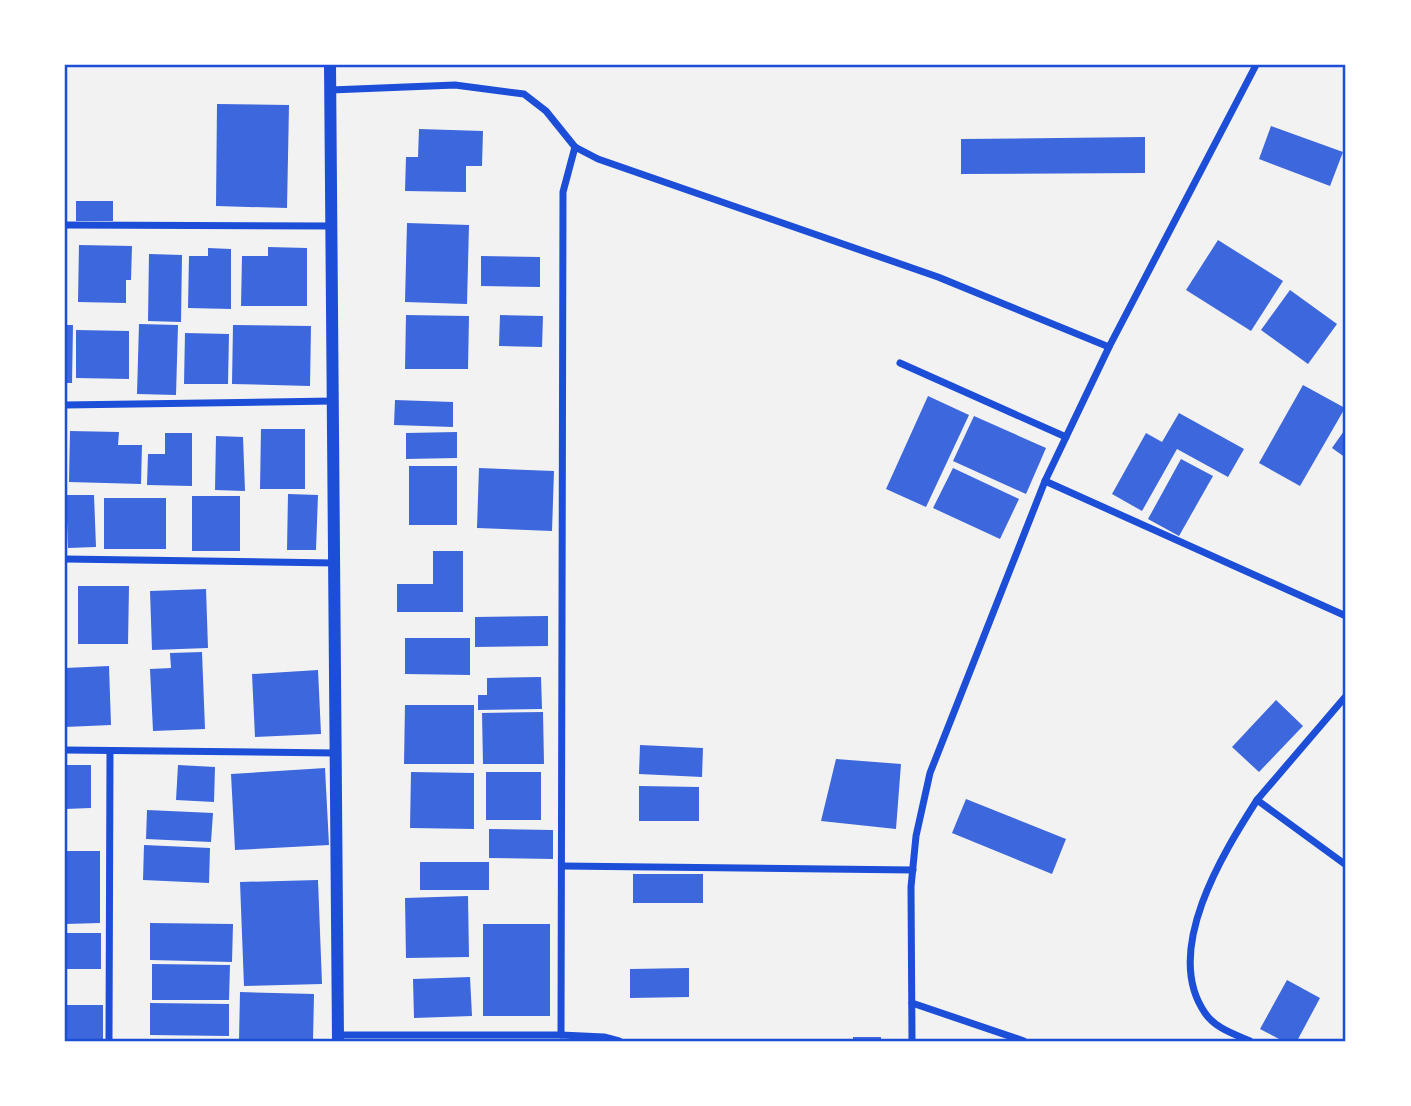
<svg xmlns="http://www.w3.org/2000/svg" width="1411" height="1106" font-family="Overpass,sans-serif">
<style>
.building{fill:#3d67dc}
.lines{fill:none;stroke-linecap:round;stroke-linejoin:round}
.minor{stroke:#1d4ed8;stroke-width:7}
.tertiary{stroke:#1d4ed8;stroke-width:12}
.neatline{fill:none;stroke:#1d4ed8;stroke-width:2.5}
</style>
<rect width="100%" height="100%" fill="#f2f2f2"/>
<g class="building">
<path d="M217 104 289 105 287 208 216 206Z"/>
<path d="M1271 126 1343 152 1330 186 1259 159Z"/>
<path d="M419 129 483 131 482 166H466V192L405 191 406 157H418Z"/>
<path d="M1145 137V173L961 174V139Z"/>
<rect x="76" y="201" width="37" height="20"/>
<path d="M407 223 469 225 467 304 405 302Z"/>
<path d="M1218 240 1283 281 1251 331 1186 290Z"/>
<path d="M79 245 132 246 131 280H126V303L78 302Z"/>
<path d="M268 247 307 248V306H241L242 256H268Z"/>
<path d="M208 248 231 249V309L188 308 189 256H208Z"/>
<path d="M149 254 182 255 181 322 148 321Z"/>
<path d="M481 256 540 257V287L481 286Z"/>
<path d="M1290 290 1337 324 1308 364 1261 330Z"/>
<path d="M406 315 469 316 468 369H405Z"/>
<path d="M500 315 543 316 542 347 499 346Z"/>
<path d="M139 324 178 325 176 395 137 394Z"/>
<path d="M65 325H73L72 383H65Z"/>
<path d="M233 325 311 326 310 386 232 384Z"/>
<path d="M76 330 129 331V379L76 378Z"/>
<path d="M185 333 229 334 228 384H184Z"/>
<path d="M1303 385 1345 408 1300 486 1259 463Z"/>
<path d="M928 396 969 415 926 507 886 489Z"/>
<path d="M395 400 453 402V427L394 425Z"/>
<path d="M1179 413 1244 449 1228 477 1177 449 1142 511 1112 494 1146 433 1162 442Z"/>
<path d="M974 416 1046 448 1026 494 953 461Z"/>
<path d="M1346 428V458L1332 448Z"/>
<path d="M261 429H305V489H260Z"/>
<path d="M70 431 119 432 118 445H142L141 484 69 482Z"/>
<path d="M457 432V458L406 459V433Z"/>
<path d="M165 433H192V486L147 485 148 454H165Z"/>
<path d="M216 436 243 437 245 491 215 490Z"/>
<path d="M1181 459 1213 476 1179 536 1148 519Z"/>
<rect x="409" y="466" width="48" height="59"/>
<path d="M479 468 554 471 552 531 477 528Z"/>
<path d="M953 468 1019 499 1000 539 933 508Z"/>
<path d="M288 494 318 495 316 550H287Z"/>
<path d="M66 495H94L96 547 68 548Z"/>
<rect x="192" y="496" width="48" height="55"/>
<rect x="104" y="498" width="62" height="51"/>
<path d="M433 551H463V612H397V584H433Z"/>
<path d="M78 586H129L128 644H78Z"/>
<path d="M206 589 208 648 152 650 150 591Z"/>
<path d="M548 616V646L475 647V617Z"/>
<path d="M405 638H470V675L405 674Z"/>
<path d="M202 652 205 729 153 731 150 669 171 668 170 653Z"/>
<path d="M109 666 111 725 65 727V668Z"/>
<path d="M318 670 321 734 255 737 252 674Z"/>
<path d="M541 677 542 709 478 710V695H487V678Z"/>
<path d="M1276 700 1303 726 1259 772 1232 747Z"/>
<path d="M405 705H474V764H404Z"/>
<path d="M543 712 544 764H483L482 713Z"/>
<path d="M640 745 703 748 702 777 639 774Z"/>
<path d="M836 759 901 764 896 829 821 821Z"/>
<path d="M65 765H91V808L65 809Z"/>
<path d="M178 765 215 767 214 802 176 800Z"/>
<path d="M325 768 329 845 235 850 231 774Z"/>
<path d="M411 772 474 773V829L410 828Z"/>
<rect x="486" y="772" width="55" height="48"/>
<path d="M639 786 699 787V821H639Z"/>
<path d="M966 799 1066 839 1052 874 952 833Z"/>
<path d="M147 810 213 813 211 842 146 839Z"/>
<path d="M489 829 553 830V859L489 858Z"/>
<path d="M144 845 210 848 209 883 143 880Z"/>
<path d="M65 851H100V923L65 924Z"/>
<rect x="420" y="862" width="69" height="28"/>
<rect x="633" y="874" width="70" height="29"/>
<path d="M318 880 322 984 244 986 240 882Z"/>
<path d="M468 896 469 957 406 958 405 898Z"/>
<path d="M150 923 233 924 232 962 150 960Z"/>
<rect x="483" y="924" width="67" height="92"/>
<rect x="65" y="933" width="36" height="36"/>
<path d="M152 964 230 965 229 1000H152Z"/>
<path d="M689 968V997L630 998V969Z"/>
<path d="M470 977 472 1016 414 1018 413 979Z"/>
<path d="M1287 980 1320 998 1297 1041H1283L1260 1029Z"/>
<path d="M240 992 314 994 313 1041H239Z"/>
<path d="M150 1003 229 1004V1036L150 1035Z"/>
<rect x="65" y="1005" width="38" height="36"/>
<rect x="853" y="1037" width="28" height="4"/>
</g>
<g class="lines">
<g class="minor">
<path d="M331 90 455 85 524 94 546 111 575 147 598 159 938 277 1109 347"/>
<path d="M65 225 332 226"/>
<path d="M900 363 1066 437"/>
<path d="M65 405 333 401"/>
<path d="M1045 481 1346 616"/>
<path d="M65 559 335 563"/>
<path d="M1346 696 1257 800 1346 865"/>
<path d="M65 750 336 753"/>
<path d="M562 866 913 870"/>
<path d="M912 1003 1024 1041"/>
<path d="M338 1035H561L604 1037 619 1041"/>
<path d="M561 1035 563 192 575 147"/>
<path d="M109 1041 110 751"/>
<path d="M912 1041 911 887 916 836 930 773 1045 481 1109 347 1256 65"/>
<path d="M1250 1041C1234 1034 1215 1028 1205 1013 1162 951 1223 853 1257 800"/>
</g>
<path class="tertiary" d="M330 65 338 1041"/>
</g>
<rect width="1411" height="1106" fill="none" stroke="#ffffff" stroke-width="133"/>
<rect x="66" y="66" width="1278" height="974" class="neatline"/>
</svg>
